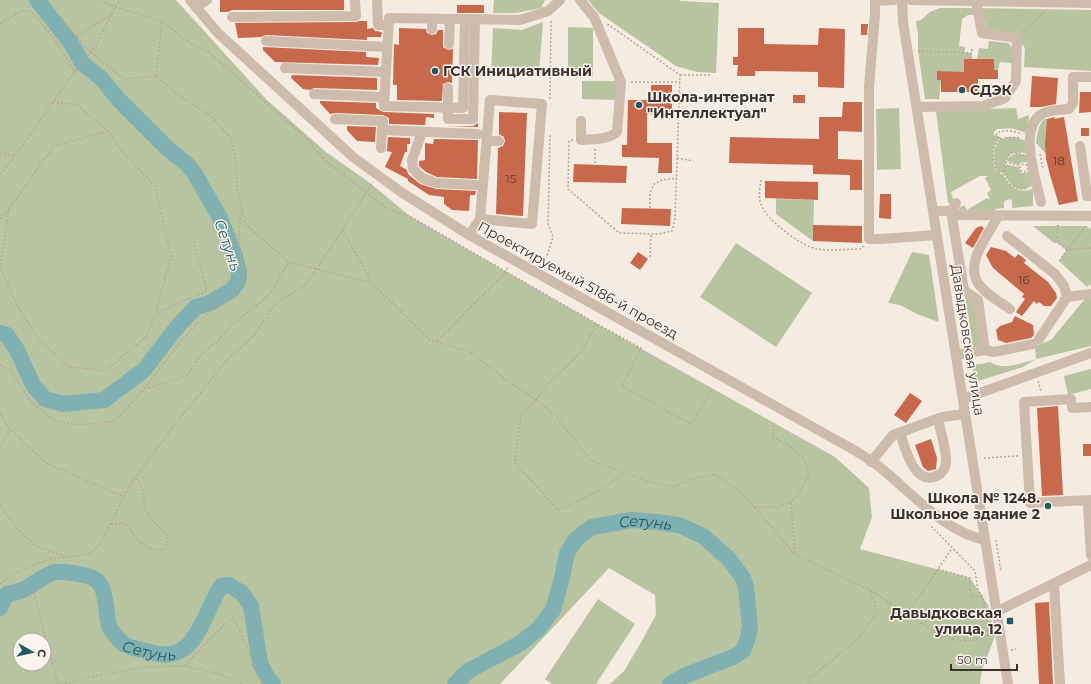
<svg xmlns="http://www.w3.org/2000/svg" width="1091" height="684" font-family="Montserrat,sans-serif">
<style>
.green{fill:#b8c4a0;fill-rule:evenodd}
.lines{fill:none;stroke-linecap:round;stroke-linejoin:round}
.river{stroke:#7fb0b2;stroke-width:16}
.building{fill:#c8694b}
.path{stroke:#b9a596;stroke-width:1.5;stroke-dasharray:2 2;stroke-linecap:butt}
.minor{stroke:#cdbbac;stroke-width:10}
.path-bridge{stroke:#b9a596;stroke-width:1.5;stroke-dasharray:2 2;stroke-linecap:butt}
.poi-dot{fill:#1f5a5e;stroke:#fbf5ee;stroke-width:1.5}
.labels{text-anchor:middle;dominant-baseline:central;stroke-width:3;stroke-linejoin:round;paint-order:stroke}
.number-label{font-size:12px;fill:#5e3e33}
.poi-label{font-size:14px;font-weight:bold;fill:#3b302b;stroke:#fbf5ee;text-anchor:start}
.street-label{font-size:14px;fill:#3b302b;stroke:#fbf5ee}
.water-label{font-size:15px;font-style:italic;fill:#1f5a5e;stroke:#fbf5ee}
</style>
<rect width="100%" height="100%" fill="#f4ebe1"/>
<g class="green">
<path d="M0 0H176L267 100 326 152 370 183 411 217 597 324 835 457 869 488 872 517 860 549 970 578 988 605 995 636 982 670 980 684H610L624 671 639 646 656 615 655 595 609 568 500 684H0ZM20 640H44V664H20Z"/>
<path d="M494 0H545L541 8 516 13H493Z"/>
<path d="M588 0H680V1L719 3 716 73 697 72 676 66 599 13Z"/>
<path d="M940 8H973L975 15H968L962 19 959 46 965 47V53H972V59H964V72H937L941 80 939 99H925L918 51V35L916 21 921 20 930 12Z"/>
<path d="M977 8 1091 10V71L1024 67 1025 48 1017 38 985 33 986 23 980 21Z"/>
<path d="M543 22 539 72 491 77 493 28 522 30Z"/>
<path d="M568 27 593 28V77H568Z"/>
<path d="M989 41 1008 43 1014 50 1013 63 1000 62 998 70H994V59H977L979 48 988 49Z"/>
<path d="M582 81H618L617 100 582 99Z"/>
<path d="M899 108 901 169 877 170 876 109Z"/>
<path d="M1016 108 1018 119 1029 115 1027 134C1017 128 1009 128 997 129L994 132V135L998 137H1000L1001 138C988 147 994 161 996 173L1003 174C1008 187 1019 194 1032 189L1033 191V206L1012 208V201L1010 199 1004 201V208L995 209V211L960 210 959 208 964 205 967 210 987 198 990 200 987 193 991 190 985 178 988 176H980L951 192 954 202 948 203 936 111Z"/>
<path d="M1044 119H1047L1046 154 1036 143C1037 135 1038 126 1044 119Z"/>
<path d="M1007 137H1015L1026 141V153C1014 151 1008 153 1004 164L1019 167 1021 173H1026L1029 171 1033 186C1029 187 1025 190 1022 189 1012 189 1007 180 1004 172L997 173C994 158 989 144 1007 137Z"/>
<path d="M1017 153 1027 155 1028 162H1025L1024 163 1023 162 1020 163V165L1007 161C1009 156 1012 155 1017 153Z"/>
<path d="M776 199 814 200 813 241 776 214Z"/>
<path d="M1033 226H1086L1091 229V284L1087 287 1059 261 1067 250 1058 243H1054Z"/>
<path d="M736 243 812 293 776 347 700 297Z"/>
<path d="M912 252 929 255 939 322 917 314 900 305 888 303Z"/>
<path d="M964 290 978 300 985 350 974 352Z"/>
<path d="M1089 294H1091V346L1036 359 1023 367 975 382 972 364H981L990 362C1004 371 1021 363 1036 359L1035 346 1051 340Z"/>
<path d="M1091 369V389L1068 395 1064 376Z"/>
<path d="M963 509 964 515C958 517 954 517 949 513Z"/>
<path d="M598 599 635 624 596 684H552L545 679Z"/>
</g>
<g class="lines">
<g class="river">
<path d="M0 333 7 335 17 350 33 385 45 399 63 404 104 400 144 370 177 327 196 307 210 303 232 290 238 282 239 272 235 256 220 218 195 174 187 164 167 148 119 100 101 78 82 63 71 43 37 0"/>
<path id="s1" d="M0 608 7 594C13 593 19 592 25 589 32 585 47 574 54 572 62 571 85 574 93 578 109 586 104 613 110 628 112 632 120 641 124 644 129 648 143 650 150 652 196 667 202 615 221 586L229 585 242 593 251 606 260 663 268 678 273 684"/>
<path id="s2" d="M455 684 468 671 521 643 538 629 553 610 562 578 567 553 576 539 592 527 632 520 656 522 679 525 703 536 729 559 743 578 746 587 750 626 748 638 743 651 733 657 684 676 670 684"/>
</g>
</g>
<g class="building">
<path d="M220 0H344V10H232L228 12H220Z"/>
<rect x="457" y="5" width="27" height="8"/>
<path d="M360 21H367V29L373 28 375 31 382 32 381 37H367V40L266 35 261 37 238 38 235 23 356 22Z"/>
<path d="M861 24H868L867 35H861Z"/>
<path d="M399 28 426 29 427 33 432 35 436 34 438 30H443V47L448 50 453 49 452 83 448 82 443 84 442 101 397 100V85H393L394 44 399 45Z"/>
<path d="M738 28H764V44L818 45 819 28 845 29 844 88 818 87V72L755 71V76H737L738 65H733V57H738Z"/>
<path d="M263 47 366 52V57L379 58 378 65 275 62 263 50Z"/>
<path d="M964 59H994V70H998V79H978V92H941V80H937V71L964 72Z"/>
<path d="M292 75 377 78V90L314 88 310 90 303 89 291 78Z"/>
<path d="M1032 76 1058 78 1056 104 1041 107H1030Z"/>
<path d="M651 85H672V115L647 114V143H672V173H658L659 158 622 157V145H627L628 100H651Z"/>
<path d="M1080 92H1091V112L1079 113Z"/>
<rect x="793" y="95" width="12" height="8"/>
<path d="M320 101 376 103V108L383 112 434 114V118L426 117 425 125 389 124V118L383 115 335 113 330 114 320 103Z"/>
<path d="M843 102H862V132L838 131V159L862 160V190H850V175L813 174V165L729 163 730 137 819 139V117H842Z"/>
<path d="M499 112 527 113 523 216 496 214 498 148 503 146 505 141 504 137 499 134Z"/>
<path d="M1055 117 1054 119 1064 117 1078 201 1059 205 1050 175 1046 159 1045 145 1047 119Z"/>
<path d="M478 123V127L447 126H473Z"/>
<path d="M347 126 376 127 375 142 357 141 347 130Z"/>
<rect x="1081" y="128" width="8" height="8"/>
<path d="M388 137 410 138V144H407V152H405L400 166 407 170 408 174 420 184 436 189 476 191 475 195H470L469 211 452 210 444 204V197L429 195 408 181V179L385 167 392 152 387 151Z"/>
<path d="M434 139 478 140 477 179 437 177 426 172 419 166V161L425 160V143L433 144Z"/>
<path d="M574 164 627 166 626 183 573 182Z"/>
<path d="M765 181 818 182V200L765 198Z"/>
<path d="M880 194H891V219L879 218Z"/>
<path d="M622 208 671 209 670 226 621 224Z"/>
<path d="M813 225 862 226V243L813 241Z"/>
<path d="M981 226 984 228 973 248 965 243 976 228Z"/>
<path d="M991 247 1006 251 1015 258 1018 254 1026 260 1024 263 1048 282 1056 293 1057 298 1051 306H1044L1039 302 1037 304 1034 301 1022 316 1016 312 1025 299 1022 297 1024 294 993 268 986 255Z"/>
<path d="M638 252 648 259 640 270 630 263Z"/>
<path d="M1015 316 1033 325 1034 335 1031 338 1006 343 998 340 996 330 1000 326 1012 322Z"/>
<path d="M910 393 922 401 906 423 894 415Z"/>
<path d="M1058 406 1063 495 1042 496 1037 408Z"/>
<path d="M931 439 937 458 936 469 928 471 923 467 915 445Z"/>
<rect x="1083" y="444" width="8" height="12"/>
<path d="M1049 602 1053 684H1039L1035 603Z"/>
</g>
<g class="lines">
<g class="path">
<path d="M101 0 115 7 162 21 191 44 209 52 306 138 323 159 386 208 411 217 597 324 641 348 622 386 691 424 712 388"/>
<path d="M62 19 86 48 124 79 156 76 177 94 210 115 231 138 236 160 237 189 246 225 289 262 372 283"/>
<path d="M0 23 24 10 33 13 55 40 75 72"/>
<path d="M1023 32 1045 11"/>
<path d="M77 37 112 13"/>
<path d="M96 46 115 7 121 0"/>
<path d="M918 51 972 53V47"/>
<path d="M680 75H712"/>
<path d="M156 76 162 22"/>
<path d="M631 82H680"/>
<path d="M550 99 551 21"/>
<path d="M53 102 77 105 108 131 122 151 155 186 171 256 156 313"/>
<path d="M573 140 569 141 568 189 619 233 659 234 672 231 675 219 680 75 606 23"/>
<path d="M1001 140 1000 137H998L996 136 997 133C1005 129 1014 131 1022 134"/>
<path d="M595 149V165"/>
<path d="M1021 152 1011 153C997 169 1006 193 1027 188"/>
<path d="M0 153 15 156"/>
<path d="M1040 154 1043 168"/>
<path d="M677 158 693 161"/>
<path d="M1005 162 1021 166"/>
<circle cx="1024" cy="168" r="4"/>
<path d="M1004 172 997 173C996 167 993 159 993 153 994 138 1009 136 1021 138"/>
<path d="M0 174 15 156 75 71"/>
<path d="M761 180C760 187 758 198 761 204 766 220 801 246 817 249 831 251 846 249 860 249L864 246"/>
<path d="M650 208V193L654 184 662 180 677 178"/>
<path d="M9 209 54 146 108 131"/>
<path d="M0 219 9 209 0 268 19 309 40 341 68 366 105 371 146 337 156 313 207 291 193 240"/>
<path d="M1059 226H1057L1058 243 1067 250 1086 226"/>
<path d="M343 230 372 283 430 340 470 352 505 379 536 400 556 416 590 460 626 473"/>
<path d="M650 257 651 233"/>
<path d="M1059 261 1067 250 1091 248"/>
<path d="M540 265 547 256 553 237 548 224 550 135"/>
<path d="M597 324 583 350 549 383 536 400 521 414 515 463 558 510 594 493 626 473 649 482 674 487 695 478 715 474 743 494 795 555 870 590 877 612 857 640 810 678 807 684"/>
<path d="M437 341 506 272 508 267"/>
<path d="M0 365 12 372 29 399 53 420 77 425 115 421 144 389 187 376 203 352 216 343 233 324 269 295 289 262"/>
<path d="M1038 381 1041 391"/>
<path d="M144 389 182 340 207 313 235 292 241 281 244 271 239 246V228L242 210"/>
<path d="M0 414 10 429 46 463 124 497"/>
<path d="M0 447 10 429"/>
<path d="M984 458 1018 456"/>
<path d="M791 503 795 555"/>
<path d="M0 505 17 529 38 547 68 557"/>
<path d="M754 507C788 508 795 505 809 473L803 457 787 444 772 437 775 423"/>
<path d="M111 524 126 523C136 539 142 550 163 550L168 541 165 533 153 521 146 510 142 489 136 477"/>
<path d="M996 540 1001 572"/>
<path d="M938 569 970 578 971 596 982 597"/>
<path d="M0 584 13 574 52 558 79 556 92 552 102 541 129 486 173 427 228 359 254 336 275 304 304 286 317 269 373 182"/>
<path d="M33 589 58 684"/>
<path d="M870 590 936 633 958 641 976 640 988 635 983 597 978 590 975 571 931 526"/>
<path d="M907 614 938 569 952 548"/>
<path d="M1011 650 1016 649"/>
<path d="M184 666 228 621 234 618 263 684"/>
<path d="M61 684 94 676 144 667 184 666 217 673 243 684"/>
</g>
<g class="minor">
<path d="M190 0 218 33 353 157 401 192 469 235 854 450C864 456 874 462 882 469 913 494 945 532 985 540"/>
<path d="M377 0 378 25H388"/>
<path d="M580 0 594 17 621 82 617 132C608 140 592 139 581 140V121"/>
<path d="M894 0 875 1V14L869 87V239H881L937 235"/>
<path d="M902 0 903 22 1008 684"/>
<path d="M911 0 1091 3"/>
<path d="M196 7 207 0"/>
<path d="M232 17 356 16 355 0"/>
<path d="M465 19 463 108 384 106 389 18 520 20 548 11 560 0"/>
<path d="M432 29V19"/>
<path d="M266 41 387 47"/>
<path d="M449 44 450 19"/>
<path d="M285 68 386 72"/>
<path d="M448 88V119H473L475 19"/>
<path d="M314 94 384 97"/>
<path d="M917 107 983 106 1005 98 1016 81 1017 38 982 33 976 1"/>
<path d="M335 119 383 121 382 130 478 134"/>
<path d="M422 132 412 160 413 169 422 178 436 183 476 185"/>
<path d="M487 141H499"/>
<path d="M1080 146 1087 196H1091"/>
<path d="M381 148 382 130"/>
<path d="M1041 202C1036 181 1018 127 1042 114 1049 110 1061 110 1069 109L1073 103V77H1091"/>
<path d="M934 211H951L959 215 1091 216"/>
<path d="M995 216 996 220C987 237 965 263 978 283 985 294 1000 302 1010 309"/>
<path d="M469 235 480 219 532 224 542 104 490 100 480 219"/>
<path d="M1007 236 1055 274 1064 286 1067 297"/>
<path d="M1039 339 1067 297 1091 294"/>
<path d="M985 350 994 352 1033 344"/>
<path d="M956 355 985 350 978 300 964 290 951 211 956 203"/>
<path d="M963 399 1091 353"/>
<path d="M1091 407 1072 408 1071 399 1024 402 1030 503 1091 500"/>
<path d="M900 433C905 447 913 483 934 477 939 475 943 473 945 467 949 456 940 431 938 419"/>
<path d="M871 462 893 435 942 417 965 414"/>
<path d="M1091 506H1088L1091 555"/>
<path d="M1054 584 1060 684"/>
<path d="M996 612 1091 565"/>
</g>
<path class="path-bridge" d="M75 71 96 46"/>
</g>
<g class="poi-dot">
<circle cx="435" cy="71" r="4"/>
<circle cx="962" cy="90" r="4"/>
<circle cx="639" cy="105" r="4"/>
<circle cx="1048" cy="506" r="4"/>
<rect x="1006" y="617" width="8" height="8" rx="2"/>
</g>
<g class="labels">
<g class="number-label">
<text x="1059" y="160">18</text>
<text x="511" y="178">15</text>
<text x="1024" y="279">16</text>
</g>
<g class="poi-label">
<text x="443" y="71">ГСК Инициативный</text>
<text x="970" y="90">СДЭК</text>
<text x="647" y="97">Школа-интернат<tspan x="647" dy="16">"Интеллектуал"</tspan></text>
<text x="1040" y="498" text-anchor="end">Школа № 1248.<tspan x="1040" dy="16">Школьное здание 2</tspan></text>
<text x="1002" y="613" text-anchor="end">Давыдковская<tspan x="1002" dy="16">улица, 12</tspan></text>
</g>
<g class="street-label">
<text transform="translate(578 280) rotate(29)">Проектируемый 5186-й проезд</text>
<text transform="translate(968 340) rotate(81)">Давыдковская улица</text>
</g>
<g class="water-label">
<text transform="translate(228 245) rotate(71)">Сетунь</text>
<text stroke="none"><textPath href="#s2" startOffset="274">Сетунь</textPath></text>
<text stroke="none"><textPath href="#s1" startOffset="210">Сетунь</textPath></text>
</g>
</g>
<g transform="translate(32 652) rotate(98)"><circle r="19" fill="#fbf5ee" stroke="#aea6a0"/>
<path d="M0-3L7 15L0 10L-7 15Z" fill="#1f5a5e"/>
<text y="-6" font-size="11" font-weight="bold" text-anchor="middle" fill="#3b302b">С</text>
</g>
<path d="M951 664v6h66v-6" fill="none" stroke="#3b302b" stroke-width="2"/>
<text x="957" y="664" font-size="12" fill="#3b302b" stroke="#fbf5ee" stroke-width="3" paint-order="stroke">50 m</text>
</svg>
